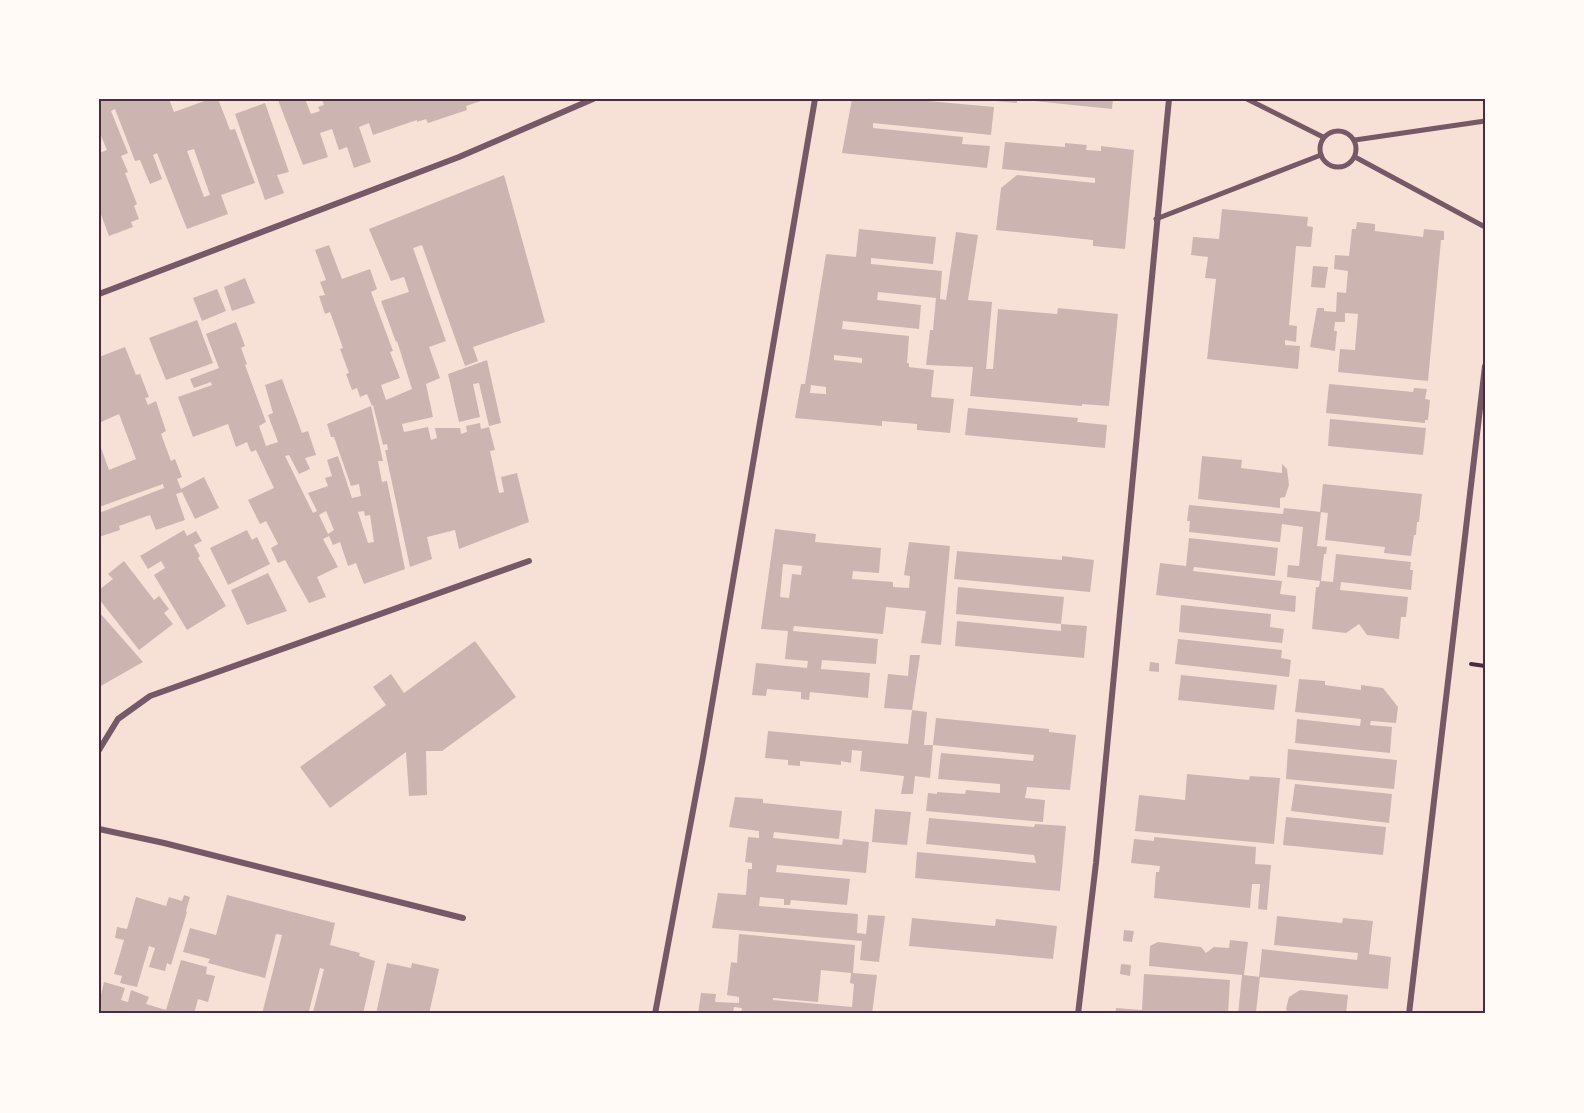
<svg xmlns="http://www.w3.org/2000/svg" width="1584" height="1113" font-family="Ubuntu,sans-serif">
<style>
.building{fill:#ccb4b1;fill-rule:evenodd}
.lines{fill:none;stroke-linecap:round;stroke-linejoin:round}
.path{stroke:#4a2c40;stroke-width:4}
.pedestrian{stroke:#755966;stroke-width:5}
.minor{stroke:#755966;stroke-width:6}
.neatline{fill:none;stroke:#4a2c40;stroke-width:2}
</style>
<rect width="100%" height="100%" fill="#f7e1d7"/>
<g class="building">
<path d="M99 99H169L174 112 210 99H218L230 130 235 129 255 183 221 195 228 214 187 229 157 153 153 155 162 179 150 184 140 160 135 161 115 109 111 111 128 153 121 156 128 172 125 173 137 204 134 206 139 219 131 222 133 227 109 236 99 209V153L107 150 99 131ZM194 149 210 195 204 197 187 151Z"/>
<path d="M305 99 311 114 320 111 318 107 324 105 322 99H480L481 101 466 106 467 110 428 123 426 119 417 122V120L373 135 369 123 359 127 371 162 354 168 347 147 339 150 332 129 320 133 328 157 303 165 278 100Z"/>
<path d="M852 99H906L994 107 991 135 873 123V128L963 137 962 144 990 146 987 168 842 153Z"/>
<path d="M997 99H1017V103L995 101Z"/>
<path d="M1034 99H1113L1112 109 1034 101Z"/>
<path d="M265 103 289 172 277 175 284 193 265 200 235 114Z"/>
<path d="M1005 142 1065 147V143L1087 145 1086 150 1101 151V146L1134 150 1125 249 1093 246V240L996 230 1001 188 1017 175 1095 183V178L1002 169Z"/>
<path d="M504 175 545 322 473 347 478 361 465 366 422 245 413 248 446 341 429 347 440 378 426 384 433 417 402 424 404 432 428 427 431 440 437 438 435 428H460L461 434 467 432 466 426 480 423 481 429 489 427 495 450 490 451 499 493 504 492 501 477 517 473 529 522 459 549 455 530 427 537 432 559 410 567 385 450H388L387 444 383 445 373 405 372 406 367 394 360 397 357 388 352 390 346 374 349 373 340 349 343 348 330 312 325 314 319 296 325 295 320 282 326 280 315 250 329 245 342 279 370 269 377 289 371 292 393 351 390 352 400 378 381 385 386 400 412 389 397 341 396 342 381 301 409 292 404 277 391 281 369 229Z"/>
<path d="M1222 209 1308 217 1307 226 1313 227 1311 247 1296 246 1289 325 1297 326 1296 342 1285 340V345L1300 346 1298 369 1207 359 1216 279 1205 278 1208 257 1191 255 1193 237 1219 239Z"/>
<path d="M1357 222 1375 224V231L1423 237 1424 229 1444 231V240H1441L1428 381 1338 372 1340 349 1355 350 1358 314 1345 313V322H1335L1334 331H1337L1335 351 1310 347 1317 308H1324V311L1336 312 1337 292 1346 293 1348 271 1334 269 1335 255 1349 256 1352 229H1356Z"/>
<path d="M859 229 936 237 933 264 871 258V264L942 271 940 299 946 300 956 232 978 235 968 300 992 302 986 369H993L998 309 1057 314 1058 308 1118 314 1109 406 1082 404V406L970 396 973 367 926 365 930 330H933L936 298 878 292 877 300 921 305 919 329 843 321 842 329 909 336 907 363H909V367L934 370 931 397 954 399 950 433 917 430V424L882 421V426L795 418 801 384H805L826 254 856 257ZM834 355 862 358V363L834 360ZM811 385 826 387V394L810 393Z"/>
<path d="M1313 266 1328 267 1325 288 1311 287Z"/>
<path d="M245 278 255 303 232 311 224 287Z"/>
<path d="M217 289 226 311 202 321 193 298Z"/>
<path d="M197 320 213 363 166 380 149 338Z"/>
<path d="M236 322 245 346 241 348 247 364 245 365 266 422 259 426 266 446 278 442 268 415 273 413 265 385 282 379 302 433 308 431 316 455 305 458 310 469 299 474 289 455 285 456 313 513 317 511 308 493 328 486 325 478 332 476 327 460 338 456 352 498 361 496 359 484 351 486 334 437H331L327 424 371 406 383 461H378L382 482 387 481 405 569 364 584 356 563 348 566 340 542 333 545 329 536 323 539 338 567 317 577 326 597 309 603 285 560 278 563 271 548 278 544 266 521 260 524 248 500 274 488 256 450 251 452 247 442 236 447 228 424 193 437 178 397 212 385 211 382 194 388 190 379 219 368 206 334ZM326 511 334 530 328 534 319 515ZM364 511 365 516 370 515 374 542 368 543 358 512Z"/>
<path d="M125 347 136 375 140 374 149 397 145 398 148 405 156 401 166 431 161 434 171 461 175 459 182 477 177 479 181 489 204 477 219 508 195 519 182 492 176 494 185 520 156 530 150 515 119 526 120 530 99 537V513L164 488 163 484 99 507V449L101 448 109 470 136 459 119 414 99 423V357Z"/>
<path d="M487 360 501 423 489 426 479 383 473 384 480 417 459 422 448 374Z"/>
<path d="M1329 384 1413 392 1414 388 1427 389 1425 399 1430 400 1428 420H1425V423L1326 413Z"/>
<path d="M968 408 1078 418 1077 422 1107 425 1105 448 965 435Z"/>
<path d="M1330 419 1426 428 1423 455 1328 446Z"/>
<path d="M1202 456 1242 460 1241 468 1282 473V464L1287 469 1289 485 1285 497 1280 498V508L1198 499Z"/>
<path d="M1323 484 1422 494 1419 522H1417L1416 535H1414L1411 556 1384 553 1385 547 1325 540 1328 513 1320 512Z"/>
<path d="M1189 505 1283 514 1284 508 1321 512 1317 546 1327 547 1326 554H1324L1321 581 1333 582 1336 554 1411 562 1410 570H1413L1411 590 1341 582 1340 590 1408 597 1406 617H1401L1399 639 1367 635 1359 624 1346 633 1312 629 1316 587H1319L1320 581 1287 577 1288 565 1299 566 1303 527 1282 524 1280 542 1189 532 1190 521H1187Z"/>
<path d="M775 529 816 534 815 542 881 548 879 573 853 571 852 579 893 582V587L909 588 910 576 904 575 909 542 950 546 941 645 921 643 926 611 886 607 883 634 794 626 793 631 878 639 876 664 822 660 821 669 870 673 868 698 810 692 809 700 801 699V692L767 689 766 696 752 695 756 663 807 668 808 661 785 659 788 631 761 629ZM783 564 802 566 801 575 792 574 789 598 780 597Z"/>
<path d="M184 530 187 536 196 531 202 541 194 545 200 556 198 558 226 606 187 630 154 575 165 568 161 561 148 569 140 556Z"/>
<path d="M247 530 252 540 257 537 270 564 228 585 210 548Z"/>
<path d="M1189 538 1278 548 1275 576 1194 567 1193 571 1282 581 1280 594 1296 596 1295 612 1156 595 1160 563 1186 566Z"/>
<path d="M957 551 1062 560V556L1094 560 1090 592 954 579Z"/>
<path d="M124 561 154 600 159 596 169 609 164 613 173 624 139 650 99 599V590L113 579 108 574Z"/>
<path d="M268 573 287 611 247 625 231 590Z"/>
<path d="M958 587 1064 597 1061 624 956 614Z"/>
<path d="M1181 605 1271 614 1270 627 1284 629 1282 643 1179 632Z"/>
<path d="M99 612 143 662 99 687Z"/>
<path d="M957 621 1061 631V624L1087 626 1084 658 955 646Z"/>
<path d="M1178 639 1282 650 1281 658 1291 660 1289 677 1175 664Z"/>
<path d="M475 641 516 697 442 751H426L427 795 409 796 406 752 330 808 300 767 386 705 373 687 391 674 404 693Z"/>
<path d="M910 655H920L912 710 884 708 888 674 908 676Z"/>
<path d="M1150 662 1159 663V672L1149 671Z"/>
<path d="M1181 675 1277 685 1274 710 1178 700Z"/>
<path d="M1299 679 1325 681V685L1361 690V685L1383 688 1398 707 1396 723 1371 721 1370 725 1392 727 1390 753 1295 743 1297 719 1360 726 1361 719 1295 712Z"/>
<path d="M912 710 927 712 924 745H933L936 718 1049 729V732L1076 735 1070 790 1027 787 1025 798 1045 800 1043 822 926 811 928 793 937 794V792L965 794 966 790 1000 793V784L938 779 941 753 1033 761 1034 755 933 745 930 778 915 776 913 794H901L904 776 860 771 862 751 852 750 851 763 841 761V765L800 761V766L788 765V760L765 758 768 731 908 744Z"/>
<path d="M1288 749 1397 760 1394 789 1286 779Z"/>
<path d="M1187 774 1249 780 1250 776 1280 778 1274 844 1135 831 1139 795 1185 800Z"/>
<path d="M1295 784 1392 794 1389 823 1291 811Z"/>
<path d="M735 797 763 799V803L842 811 839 839 774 832 773 838 842 845 843 839 869 842 866 873 777 865 776 872 850 879 847 905 791 900 790 905H784V899L760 897 759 906 858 914 857 933 866 934 868 915 885 916 879 962 860 960 862 941 712 928 718 893 746 895 748 869H752V863L745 862 748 837 759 838V831L729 827Z"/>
<path d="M875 809 911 812 907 845 872 842Z"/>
<path d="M1286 817 1386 827 1383 855 1283 845Z"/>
<path d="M929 818 1034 827 1035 824 1066 826 1060 891 915 878 917 852 1036 863 1034 855 926 844Z"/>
<path d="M1154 837 1256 847 1255 864 1271 865 1267 910 1258 909 1260 884H1252L1250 908 1154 898 1156 872H1159L1160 866 1131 863 1134 839 1154 841Z"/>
<path d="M184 895 190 897 186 911 187 912 171 965 167 963 165 971 149 967 155 948 149 946 137 987 120 983 122 976 114 974 124 940 115 938 117 927 127 929 136 897 166 906 169 897 182 901Z"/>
<path d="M227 895 335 923 330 945 360 953 359 956 375 961 363 1014H262L282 935 276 934 265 978 208 963 210 959 183 952 190 928 216 935ZM320 968 324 969 313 1012 309 1011Z"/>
<path d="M1277 916 1342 923 1343 918 1373 921 1369 954 1391 957 1388 989 1259 977 1262 949 1357 960 1358 953 1274 945Z"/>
<path d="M912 918 995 926 996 919 1057 926 1053 959 909 946Z"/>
<path d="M1124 930 1134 931 1132 942 1123 941Z"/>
<path d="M739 934 855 945 853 973 877 975 872 1014H741L742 1008 734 1007 733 1014H698L701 993 716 994 715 1002 739 1003V997L727 995 731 962 737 963ZM821 970 851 973 850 983 854 984 852 1007 773 1000V998L818 1002Z"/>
<path d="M1230 940 1248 942 1244 975 1260 977 1256 1012 1251 1014H1238L1242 975 1149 966 1150 946 1158 942 1201 947 1206 953 1214 947 1229 948Z"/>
<path d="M181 960 207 967 206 974 215 976 208 1002 198 999 194 1014H99V995H101L104 982 125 988 121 1000 128 1002 131 990 149 997 146 1004 166 1010Z"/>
<path d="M387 963 411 968 412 963 439 969 429 1014H376Z"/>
<path d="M1121 964 1131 965 1130 976 1120 974Z"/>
<path d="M1144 974 1230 980 1228 1014H1115L1116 1008 1142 1010Z"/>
<path d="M1300 990 1348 995 1346 1014H1288L1286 1009 1289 997Z"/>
</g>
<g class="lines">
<path class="path" d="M1471 664 1485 666"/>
<g class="pedestrian">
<path d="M1247 99 1323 137"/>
<circle cx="1338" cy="149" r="18"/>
<path d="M1355 140 1485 121"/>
<path d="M1355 157 1485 227"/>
<path d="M1156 219 1321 155"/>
</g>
<g class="minor">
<path d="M99 294 459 157 593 99"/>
<path d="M99 750 118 719 150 696 529 561"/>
<path d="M99 829 164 843 463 918"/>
<path d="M655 1014 703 757 815 99"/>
<path d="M1078 1014 1096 863 1169 99"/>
<path d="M1409 1014 1485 366"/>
</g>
</g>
<rect width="1584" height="1113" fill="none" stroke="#fffaf5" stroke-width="201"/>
<rect x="100" y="100" width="1384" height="912" class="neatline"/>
</svg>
